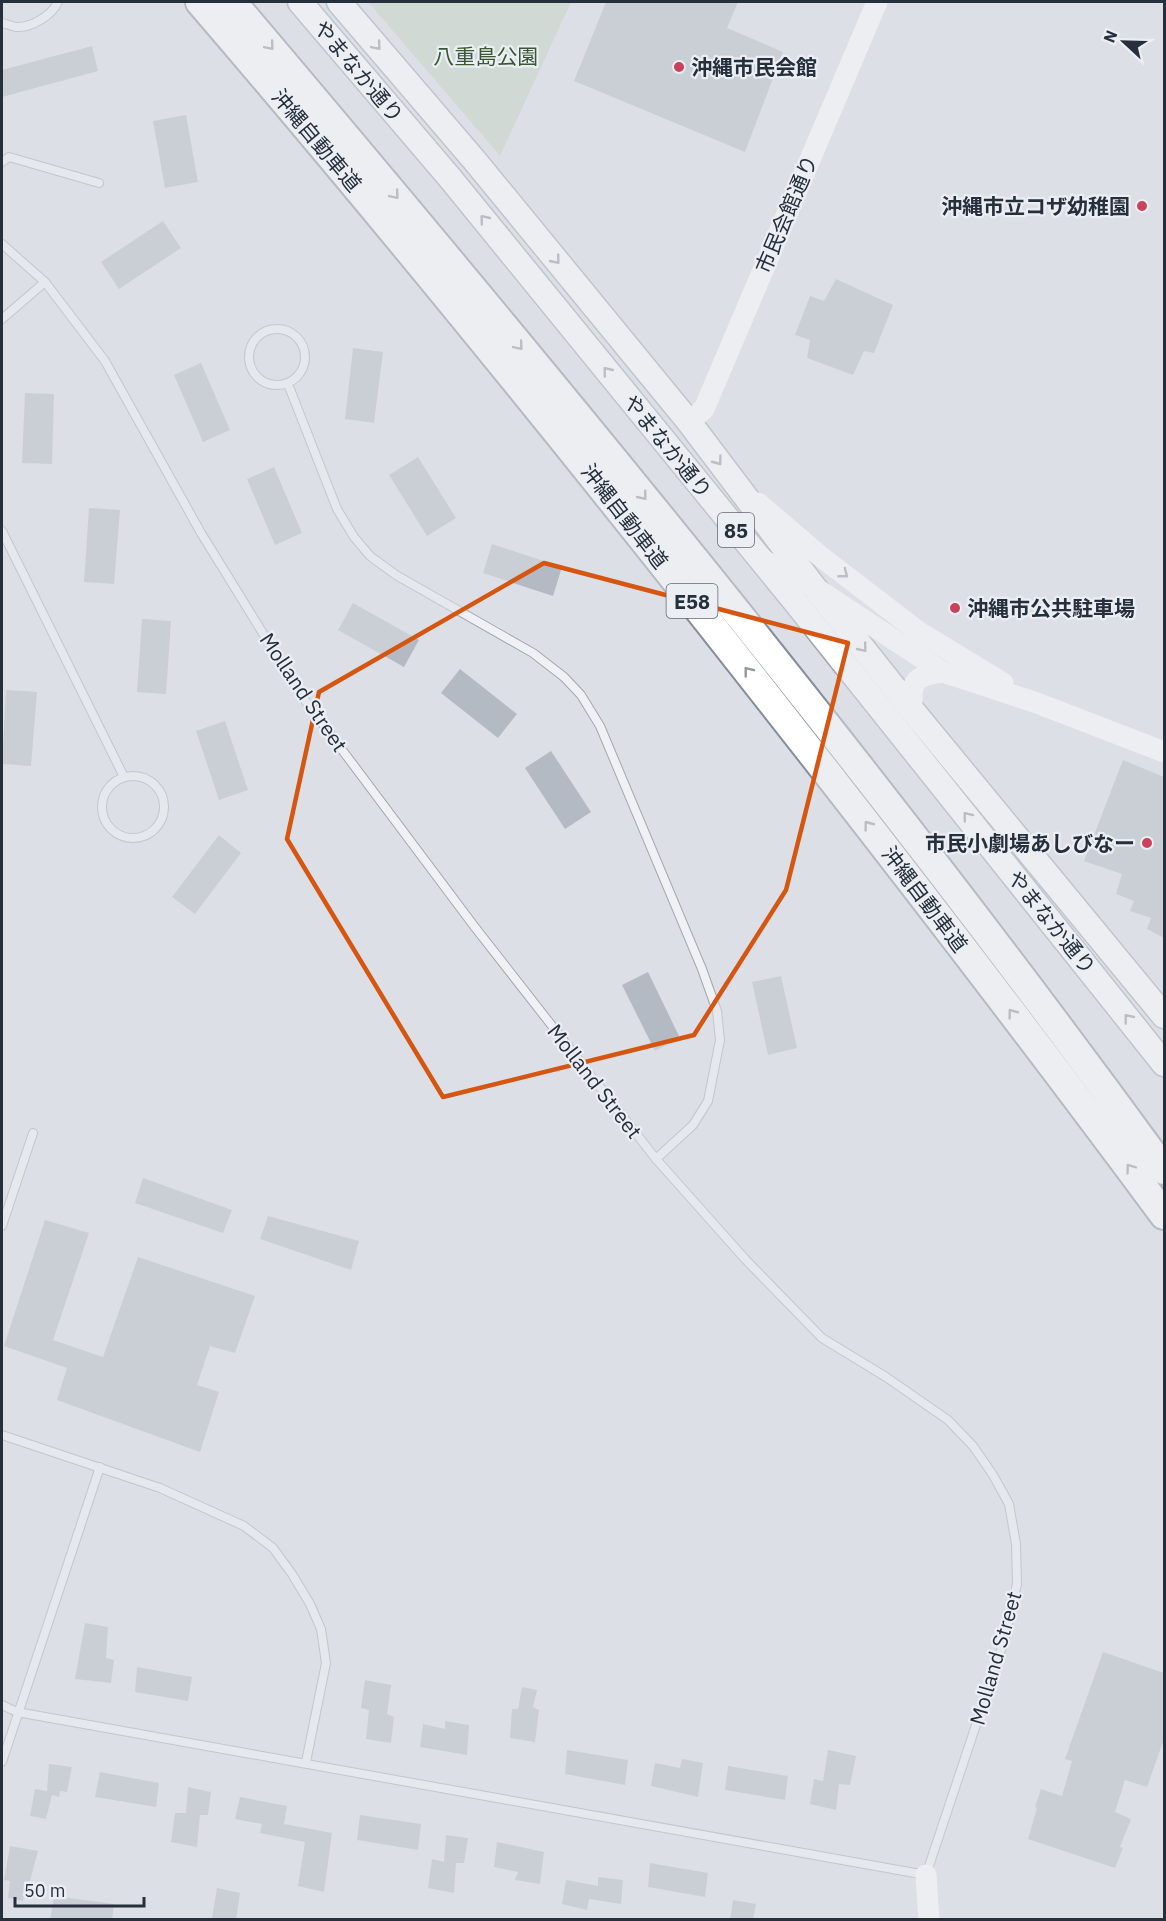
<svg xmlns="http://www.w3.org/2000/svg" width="1166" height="1921" font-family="'IBM Plex Sans','Noto Sans JP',sans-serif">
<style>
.green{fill:#c2d0bd}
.building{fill:#b4bac3}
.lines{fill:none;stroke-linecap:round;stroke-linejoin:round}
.lane-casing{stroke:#a2a7b0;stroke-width:10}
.primary-casing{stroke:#9ca5b2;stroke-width:27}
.highway-casing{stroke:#848e9c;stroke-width:32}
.lane{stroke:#eff1f5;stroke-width:8}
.secondary{stroke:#fff;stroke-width:21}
.primary{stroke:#fff;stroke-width:24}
.highway{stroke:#fff;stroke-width:28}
.oneway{stroke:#92979e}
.marked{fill:none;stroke:#d55511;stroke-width:4.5;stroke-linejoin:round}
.poi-dot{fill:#cb4159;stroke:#ebeff4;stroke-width:2}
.labels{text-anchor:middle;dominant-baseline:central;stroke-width:4.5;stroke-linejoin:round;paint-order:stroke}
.shield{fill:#ebeff4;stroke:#616973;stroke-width:1.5}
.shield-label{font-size:20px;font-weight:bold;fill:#262f3c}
.park-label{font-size:21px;fill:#3b5734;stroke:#ebeff4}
.poi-label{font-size:21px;font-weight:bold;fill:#262f3c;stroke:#ebeff4;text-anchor:start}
.street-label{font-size:21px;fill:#262f3c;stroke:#ebeff4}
</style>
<rect width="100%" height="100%" fill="#dce0e6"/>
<path class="green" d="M368 2H571L500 156Z"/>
<g class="building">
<path d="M606 2H738L727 28 783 52 745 152 574 81Z"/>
<path d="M92 46 98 71 2 97V70Z"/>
<path d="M186 115 198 182 165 188 153 121Z"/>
<path d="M163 221 181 248 119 289 101 262Z"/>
<path d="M836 279 893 305 874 353 864 351 853 375 807 358 810 340 795 335 810 296 824 301Z"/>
<path d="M353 348 383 352 374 423 345 419Z"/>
<path d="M201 363 230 430 203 442 174 375Z"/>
<path d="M25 393 54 394 52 464 22 463Z"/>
<path d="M418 457 456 518 427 536 389 475Z"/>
<path d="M274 467 302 533 275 545 247 479Z"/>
<path d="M89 508 120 510 114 584 84 582Z"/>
<path d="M492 544 562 567 553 596 483 573Z"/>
<path d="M353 603 419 640 404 667 338 630Z"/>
<path d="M142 619 171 621 166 694 137 692Z"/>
<path d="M460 669 517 714 498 738 441 693Z"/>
<path d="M6 690 37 692 31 766 2 764Z"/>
<path d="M225 721 248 790 219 800 196 731Z"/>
<path d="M551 751 591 812 565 829 525 768Z"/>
<path d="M1123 760 1164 777V938L1147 929 1151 918 1130 911 1134 901 1116 894 1122 874 1084 861Z"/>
<path d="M219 835 241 853 195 914 172 897Z"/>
<path d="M648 972 680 1038 655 1051 622 985Z"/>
<path d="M781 976 797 1048 768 1055 752 982Z"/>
<path d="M143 1178 232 1210 223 1233 135 1203Z"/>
<path d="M268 1216 359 1241 351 1270 260 1239Z"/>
<path d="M45 1220 89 1233 53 1340 103 1357 138 1257 255 1296 235 1353 210 1346 197 1385 219 1392 200 1452 57 1400 67 1368 4 1346Z"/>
<path d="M85 1623 108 1627 106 1658 114 1660 111 1683 75 1679Z"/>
<path d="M1103 1652 1164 1673V1739L1147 1787 1125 1780 1115 1812 1131 1819 1120 1847 1123 1848 1115 1868 1028 1839 1037 1808 1035 1807 1041 1789 1062 1796 1072 1761 1065 1759Z"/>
<path d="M137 1667 192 1677 188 1701 135 1692Z"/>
<path d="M365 1680 391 1685 387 1714 394 1717 391 1743 366 1739 369 1710 361 1708Z"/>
<path d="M522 1687 537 1690 533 1707 539 1710 535 1742 510 1738 512 1709H518Z"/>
<path d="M445 1721 469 1725 467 1755 420 1747 423 1724 445 1729Z"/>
<path d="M567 1750 628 1760 625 1785 565 1774Z"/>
<path d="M828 1750 856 1756 850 1785 839 1784 836 1810 810 1804 814 1779 823 1781Z"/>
<path d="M682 1759 703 1763 698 1797 651 1786 655 1763 680 1768Z"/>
<path d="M49 1764 72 1767 67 1792 60 1791 59 1797 52 1795 46 1819 30 1816 35 1789 47 1791Z"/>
<path d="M728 1766 788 1776 785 1800 725 1790Z"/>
<path d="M100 1772 159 1783 156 1807 95 1797Z"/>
<path d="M188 1787 211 1792 208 1815H200L197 1847 171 1842 175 1813H186Z"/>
<path d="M240 1797 287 1806 284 1824 332 1833 324 1892 298 1886 305 1842 260 1833 262 1824 235 1819Z"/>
<path d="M360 1815 421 1824 418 1850 357 1840Z"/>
<path d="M446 1835 468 1838 464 1863H456L454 1893 428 1888 432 1859 444 1862Z"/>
<path d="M497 1842 544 1852 540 1884 515 1880 518 1872 494 1867Z"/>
<path d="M10 1846 38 1851 30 1881H26L23 1901 8 1898 10 1881 4 1880Z"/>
<path d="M650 1863 708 1873 705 1897 648 1887Z"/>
<path d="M598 1877 623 1880 621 1904 589 1899 587 1910 562 1904 566 1880 598 1886Z"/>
<path d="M217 1888 240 1893 236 1920 212 1918Z"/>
<path d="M54 1896 114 1904 112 1920H50Z"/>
<path d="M733 1900 756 1904 753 1920H730Z"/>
</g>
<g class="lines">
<g class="lane-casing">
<g id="lane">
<path d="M2 23C6 24 12 26 16 27 32 28 52 15 58 2"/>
<path d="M2 162 9 157 99 183"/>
<path d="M2 244 45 282 105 361 201 533 301 695 474 926 656 1159 745 1259 822 1338 886 1377 948 1420 973 1446 993 1475 1009 1504 1016 1544 1017 1584 1004 1641 926 1875 17 1712 2 1705"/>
<path d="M2 319 45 282"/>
<circle cx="277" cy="357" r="28"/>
<path d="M288 384 337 509 354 537 370 556 396 575 533 653 564 677 581 695 600 726 702 969 717 1011 720 1040 708 1101 693 1125 656 1159"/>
<path d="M2 531 124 777"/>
<circle cx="133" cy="807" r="31"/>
<path d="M2 1226 33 1133"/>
<path d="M2 1435 160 1488 244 1526 273 1548 292 1574 310 1604 321 1629 326 1663 306 1762"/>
<path d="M2 1762 100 1467"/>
</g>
</g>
<g class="primary-casing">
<g id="primary">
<path d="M300 2 450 178 797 604 1164 1064"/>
<path d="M339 2 475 161 689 422 814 587 912 710 1164 1016"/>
</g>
</g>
<g class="highway-casing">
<g id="highway">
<path d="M200 2C389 222 572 448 752 677 892 855 1030 1034 1164 1215"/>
<path d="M232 2C554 382 871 767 1164 1170"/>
</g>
</g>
<use href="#lane" class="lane"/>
<g class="secondary">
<path d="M689 422 704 409 877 2"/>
<path d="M758 503 820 556 919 632 1003 683"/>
<path d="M761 559 814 587 943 672 1037 703 1164 752"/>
<path d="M912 710C911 680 914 676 943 672"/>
<path d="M926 1875 929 1920"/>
</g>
<use href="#primary" class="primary"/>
<use href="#highway" class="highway"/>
</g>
<defs><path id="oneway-chevron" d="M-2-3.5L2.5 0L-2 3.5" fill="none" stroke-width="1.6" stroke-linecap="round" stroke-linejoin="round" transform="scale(1.5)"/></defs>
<g class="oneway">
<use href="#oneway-chevron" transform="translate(270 46) rotate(50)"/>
<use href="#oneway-chevron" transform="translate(377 46) rotate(50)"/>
<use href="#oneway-chevron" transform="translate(395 195) rotate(50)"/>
<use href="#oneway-chevron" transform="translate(484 219) rotate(-129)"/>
<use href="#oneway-chevron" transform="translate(556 260) rotate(51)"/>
<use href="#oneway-chevron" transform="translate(519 346) rotate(50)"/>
<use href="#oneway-chevron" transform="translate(607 371) rotate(-129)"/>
<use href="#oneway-chevron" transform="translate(718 461) rotate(53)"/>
<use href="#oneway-chevron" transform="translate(643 496) rotate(51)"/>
<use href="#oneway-chevron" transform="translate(844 574) rotate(38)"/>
<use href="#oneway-chevron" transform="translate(863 648) rotate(51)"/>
<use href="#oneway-chevron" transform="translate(748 671) rotate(-128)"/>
<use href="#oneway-chevron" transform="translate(967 816) rotate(-129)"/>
<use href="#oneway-chevron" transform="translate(868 825) rotate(-127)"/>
<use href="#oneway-chevron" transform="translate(1012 1013) rotate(-127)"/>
<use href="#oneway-chevron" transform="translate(1128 1018) rotate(-129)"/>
<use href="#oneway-chevron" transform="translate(1130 1168) rotate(-126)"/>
</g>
<path d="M0 0H1166V1921H0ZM544 563 848 643 786 890 694 1035 443 1097 287 839 319 692Z" fill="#dce0e6" fill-opacity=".55" fill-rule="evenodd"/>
<path class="marked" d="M544 563 848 643 786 890 694 1035 443 1097 287 839 319 692Z"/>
<g class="poi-dot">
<circle cx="679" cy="67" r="6"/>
<circle cx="1142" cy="206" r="6"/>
<circle cx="955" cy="608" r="6"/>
<circle cx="1147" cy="843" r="6"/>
</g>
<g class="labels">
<g class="shield">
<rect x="718" y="513" width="36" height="34" rx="4.5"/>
<rect x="666.5" y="584" width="51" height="34" rx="4.5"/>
</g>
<g class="shield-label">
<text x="736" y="530">85</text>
<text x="692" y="601">E58</text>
</g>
<g class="park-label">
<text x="486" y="56">八重島公園</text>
</g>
<g class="poi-label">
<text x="691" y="67">沖縄市民会館</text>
<text x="1130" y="206" text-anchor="end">沖縄市立コザ幼稚園</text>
<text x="967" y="608">沖縄市公共駐車場</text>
<text x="1135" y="843" text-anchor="end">市民小劇場あしびなー</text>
</g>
<g class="street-label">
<text transform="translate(359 71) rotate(50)">やまなか通り</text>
<text transform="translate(317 140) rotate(50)">沖縄自動車道</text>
<text transform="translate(786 214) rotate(-67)">市民会館通り</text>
<text transform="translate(668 446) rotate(51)">やまなか通り</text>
<text transform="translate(625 516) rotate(52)">沖縄自動車道</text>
<text transform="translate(304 692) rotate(56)">Molland Street</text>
<text transform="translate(925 899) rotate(53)">沖縄自動車道</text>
<text transform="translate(1052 922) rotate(51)">やまなか通り</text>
<text transform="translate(595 1081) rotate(52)">Molland Street</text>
<text transform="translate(995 1658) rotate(-74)">Molland Street</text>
</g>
</g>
<rect width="1166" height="1921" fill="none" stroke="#262f3c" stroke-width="6"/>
<g transform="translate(1124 42) rotate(292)" stroke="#ebeff4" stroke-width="4.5" paint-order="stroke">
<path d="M0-4.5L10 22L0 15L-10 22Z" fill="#262f3c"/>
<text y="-9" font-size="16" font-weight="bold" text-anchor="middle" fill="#262f3c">N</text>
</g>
<path d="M15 1897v9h129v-9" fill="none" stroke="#262f3c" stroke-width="3"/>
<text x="24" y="1897" font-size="18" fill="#262f3c" stroke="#ebeff4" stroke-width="4.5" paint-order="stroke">50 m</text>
</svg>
